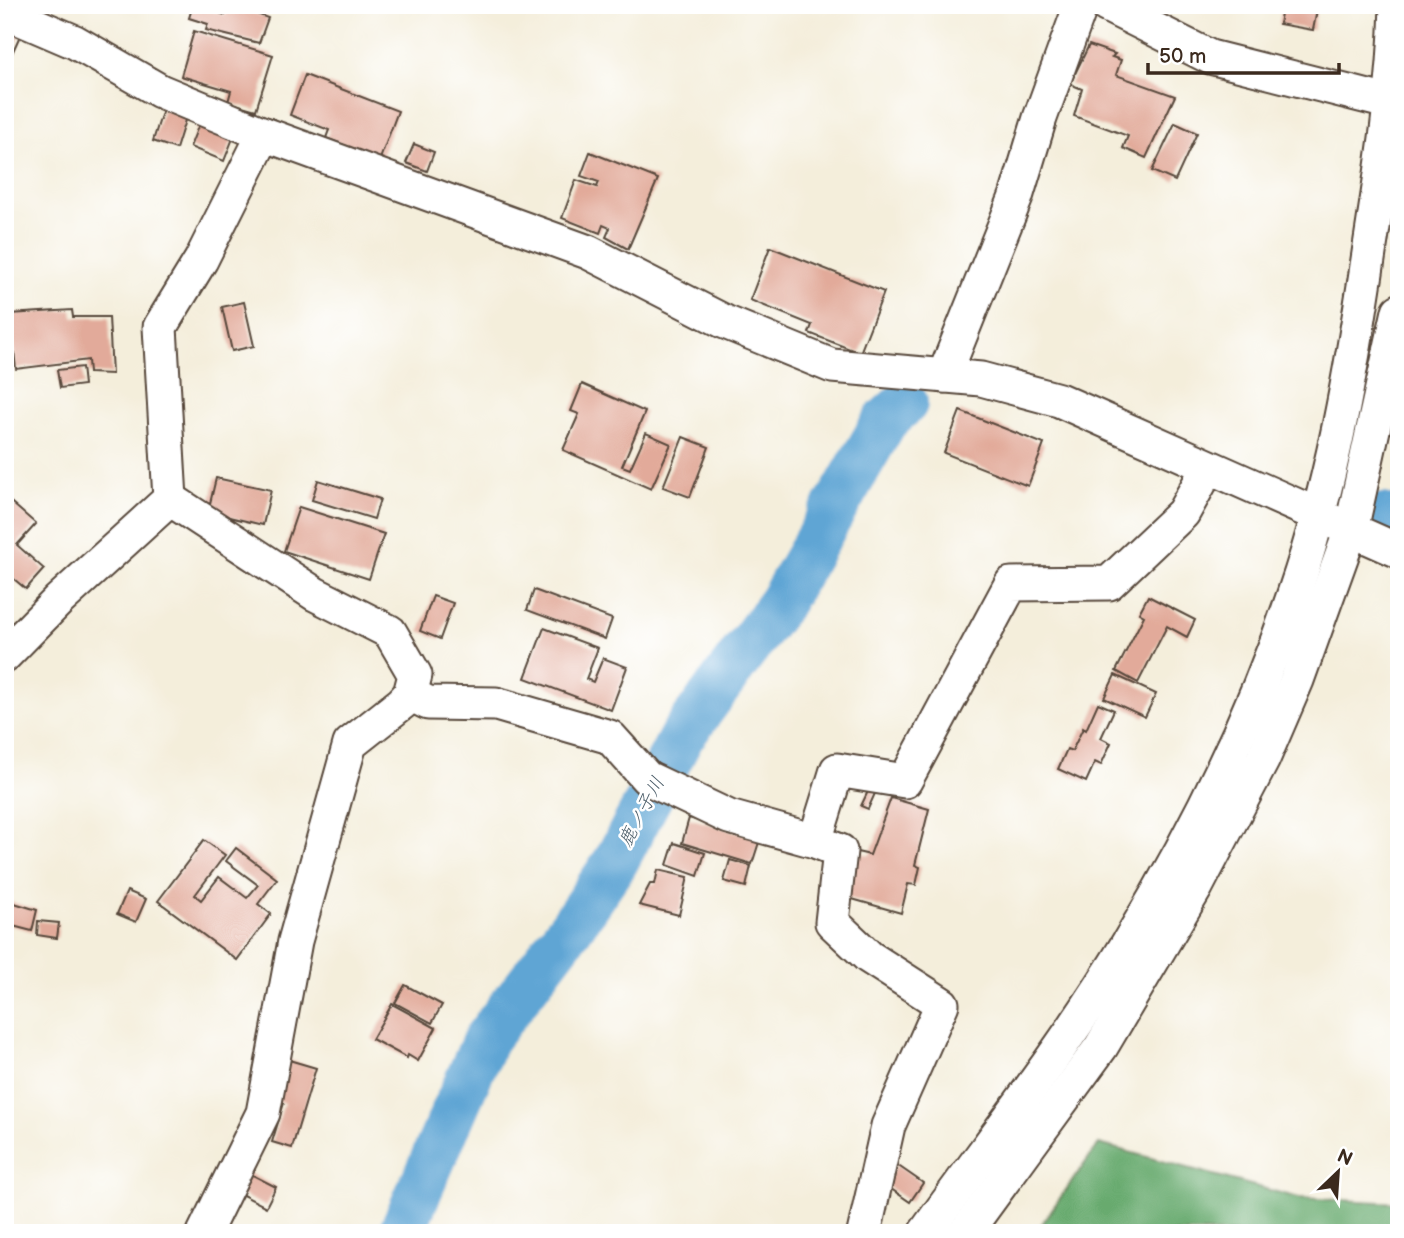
<svg xmlns="http://www.w3.org/2000/svg" width="1404" height="1238" font-family="'Balsamiq Sans','Klee One',sans-serif">
<style>
.forest{fill:#68aa6e;stroke:#526a46;stroke-width:2}
.lines{fill:none;stroke-linecap:round;stroke-linejoin:round}
.river{stroke:#5ea5d4;stroke-width:46}
.building{fill:#e2aa9a}
.minor-casing{stroke:#57473a;stroke-width:37}
.minor{stroke:#fff;stroke-width:33}
.labels{text-anchor:middle;dominant-baseline:central;stroke-width:5;stroke-linejoin:round;paint-order:stroke}
.water-label{font-size:19px;font-style:italic;fill:#495b67;stroke:#fff}
</style>
<rect width="100%" height="100%" fill="#fff"/>
<filter id="ink" filterUnits="userSpaceOnUse"><feTurbulence type="fractalNoise" baseFrequency=".0143" numOctaves="2"/><feDisplacementMap in="SourceGraphic" scale="14" xChannelSelector="R" yChannelSelector="G"/><feConvolveMatrix kernelMatrix="1 2 1 2 8 2 1 2 1" color-interpolation-filters="sRGB"/></filter>
<filter id="wash" filterUnits="userSpaceOnUse"><feTurbulence type="fractalNoise" baseFrequency=".00686" numOctaves="4" result="noise"/><feDisplacementMap in="SourceGraphic" scale="28" xChannelSelector="R" yChannelSelector="G"/><feGaussianBlur stdDeviation="1.57" result="paint"/><feColorMatrix in="noise" values="0 0 0 0 0 0 0 0 0 0 0 0 0 0 0 0 0 1.4 0 .05"/><feComposite in="paint" operator="in"/></filter>
<g filter="url(#wash)">
<rect width="100%" height="100%" fill="#f4eedb"/>
<path class="forest" d="M1099 1144 1299 1198 1399 1203V1233H1035Z"/>
<g class="lines">
<g class="river">
<path d="M1383 516 1399 523"/>
<path d="M401 1233 485 1040 571 927 616 861 682 736 781 602 885 421 905 403"/>
</g>
</g>
<g id="blocks">
<g class="building">
<path d="M193 5H212L211 10 225 15 227 5H231L268 18 259 43 206 30 208 24 189 18Z"/>
<path d="M1277 5H1318L1313 30 1279 24 1282 8Z"/>
<path d="M5 22 23 29 9 60 5 59Z"/>
<path d="M194 31 273 55 256 110 228 102 231 91 181 76Z"/>
<path d="M1089 45 1115 54 1112 57 1121 60 1116 75 1175 96 1146 158 1123 148 1128 136 1074 116 1082 89 1070 84Z"/>
<path d="M305 75 398 111 380 159 326 138 329 130 290 115Z"/>
<path d="M163 109 186 117 176 149 153 141Z"/>
<path d="M201 119 235 133 224 161 190 147Z"/>
<path d="M1175 123 1197 133 1175 181 1152 171Z"/>
<path d="M414 144 434 152 427 171 406 163Z"/>
<path d="M590 152 658 179 628 249 606 237 610 228 603 225 600 233 562 218 576 180 597 187 599 182 581 176Z"/>
<path d="M770 247 884 292 860 353 809 333 812 325 750 300Z"/>
<path d="M244 302 254 346 232 351 222 307Z"/>
<path d="M72 310 73 317H109L112 374 89 373 88 360 16 369 10 314Z"/>
<path d="M82 367 84 385 60 388 57 370Z"/>
<path d="M582 384 645 412 622 466 630 469 646 433 671 444 651 489 563 450 579 414 571 411Z"/>
<path d="M960 411 1044 444 1028 486 944 453Z"/>
<path d="M683 437 709 447 690 497 663 487Z"/>
<path d="M216 478 271 490 263 525 208 512Z"/>
<path d="M318 480 380 499 374 519 312 500Z"/>
<path d="M5 497 36 524 17 545 44 569 26 589 8 574 5 577Z"/>
<path d="M299 507 384 534 369 579 284 551Z"/>
<path d="M534 590 612 619 605 639 527 610Z"/>
<path d="M433 596 453 603 440 639 420 631Z"/>
<path d="M1148 596 1195 620 1187 637 1167 626 1138 683 1116 671 1144 616 1139 613Z"/>
<path d="M544 628 598 648 586 679 593 682 603 658 627 667 611 710 525 678Z"/>
<path d="M1115 675 1156 694 1145 717 1104 698Z"/>
<path d="M1098 703 1114 710 1101 738 1111 743 1101 765 1095 762 1086 782 1058 769 1067 749 1072 751 1083 728 1086 730Z"/>
<path d="M870 787 877 789 868 809 861 806Z"/>
<path d="M891 798 929 809 915 865 920 867 916 885 908 884 901 913 845 897 857 852 870 855Z"/>
<path d="M689 818 760 839 752 864 682 843Z"/>
<path d="M204 840 225 855 195 895 201 900 219 877 247 898 258 885 226 861 236 848 277 879 258 904 271 914 237 960 158 901Z"/>
<path d="M674 843 705 853 698 876 667 865Z"/>
<path d="M730 860 751 866 746 887 724 881Z"/>
<path d="M658 870 688 877 679 915 639 905 650 884H655Z"/>
<path d="M127 891 146 899 136 922 117 914Z"/>
<path d="M11 902 37 910 32 931 5 924Z"/>
<path d="M38 921 59 923 57 938 37 935Z"/>
<path d="M405 985 442 1005 432 1023 395 1003Z"/>
<path d="M392 1004 436 1028 418 1061 408 1055 407 1058 372 1039Z"/>
<path d="M289 1060 316 1068 292 1148 272 1142 284 1103 277 1101Z"/>
<path d="M897 1165 923 1183 910 1202 884 1184Z"/>
<path d="M239 1168 276 1187 266 1207 229 1188Z"/>
</g>
</g>
</g>
<g filter="url(#ink)">
<use href="#blocks" fill-opacity="0" stroke="#57473a" stroke-width="2"/>
<g class="lines">
<g class="minor-casing">
<g id="minor">
<path d="M1106 5 1210 57 1392 103"/>
<path d="M5 12 75 42 160 91 264 134 588 252 725 322 832 366 981 379 1059 400 1399 551"/>
<path d="M944 376 1016 197 1040 118 1081 5"/>
<path d="M170 499 315 594 390 632 415 675 410 694 402 703 350 744 295 941 263 1113 204 1233"/>
<path d="M5 655 58 601 170 499 160 327 201 260 264 134"/>
<path d="M410 694 428 703 496 704 610 737 647 778 729 817 815 841 840 851 832 922 869 957 942 1004 888 1126 864 1233"/>
<path d="M815 841 837 770 905 781 1011 584 1109 583 1183 513 1208 468"/>
<path d="M925 1233C994 1137 1069 1042 1130 940 1196 831 1253 715 1294 594 1332 484 1352 367 1369 253 1382 170 1395 89 1397 5"/>
<path d="M965 1233 1101 1047 1196 887 1263 759 1297 680 1351 530 1399 311"/>
</g>
</g>
<use href="#minor" class="minor"/>
</g>
</g>
<g class="labels">
<g class="water-label">
<text transform="translate(642 812) rotate(-62)">鹿ノ子川</text>
</g>
</g>
<rect width="1404" height="1238" fill="none" stroke="#fff" stroke-width="28"/>
<g transform="translate(1338 1172) rotate(25)" stroke="#ffffff" stroke-width="5" paint-order="stroke">
<path d="M0-5L12 26L0 18L-12 26Z" fill="#3b2a1e"/>
<text y="-10" font-size="19" font-weight="bold" text-anchor="middle" fill="#3b2a1e">N</text>
</g>
<path d="M1148 63v10h191v-10" fill="none" stroke="#3b2a1e" stroke-width="3.5"/>
<text x="1159" y="63" font-size="21" fill="#3b2a1e" stroke="#ffffff" stroke-width="5" paint-order="stroke">50 m</text>
</svg>
